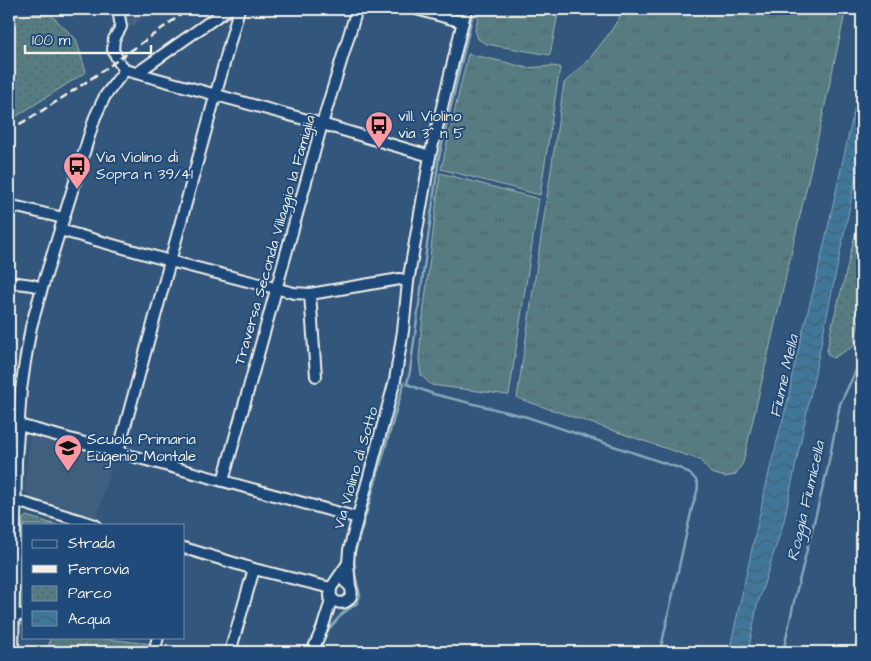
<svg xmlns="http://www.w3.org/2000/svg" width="871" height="661" font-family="'Architects Daughter',sans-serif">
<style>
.built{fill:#405e7e}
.industrial{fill:url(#industrial-grid)}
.grass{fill:url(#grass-tufts);stroke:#a5b6b5}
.park{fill:url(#park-dots);stroke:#a5b6b5}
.water{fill:url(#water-waves);stroke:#87a8b9}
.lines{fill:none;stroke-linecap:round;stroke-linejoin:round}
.stream{stroke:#87a8b9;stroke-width:2.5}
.minor-casing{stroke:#f4f1e8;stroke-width:14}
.minor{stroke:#1f4a7a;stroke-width:10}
.rail{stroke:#f4f1e8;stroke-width:2.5;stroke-dasharray:8 4;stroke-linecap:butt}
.labels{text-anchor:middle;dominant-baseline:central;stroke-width:4;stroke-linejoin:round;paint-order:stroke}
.poi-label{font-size:15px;fill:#f4f1e8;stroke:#1f4a7a;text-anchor:start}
.street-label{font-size:15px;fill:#f4f1e8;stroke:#1f4a7a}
.water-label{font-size:16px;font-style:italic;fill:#d9dfdc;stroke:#1f4a7a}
</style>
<defs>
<pattern id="industrial-grid" width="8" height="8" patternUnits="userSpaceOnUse" patternTransform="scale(1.25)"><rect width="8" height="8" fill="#405e7e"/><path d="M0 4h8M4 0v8" fill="none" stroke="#5c7690"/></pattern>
<pattern id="grass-tufts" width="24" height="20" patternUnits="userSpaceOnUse" patternTransform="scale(1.25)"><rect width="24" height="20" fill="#567c82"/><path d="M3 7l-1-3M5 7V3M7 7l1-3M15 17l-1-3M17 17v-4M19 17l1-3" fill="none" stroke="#506567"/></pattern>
<pattern id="park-dots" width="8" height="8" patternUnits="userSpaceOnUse" patternTransform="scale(1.25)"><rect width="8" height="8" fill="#567c82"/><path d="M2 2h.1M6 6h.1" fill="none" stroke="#506567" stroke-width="1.8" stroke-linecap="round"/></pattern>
<pattern id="water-waves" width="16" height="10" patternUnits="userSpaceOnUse" patternTransform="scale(1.25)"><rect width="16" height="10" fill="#3f7799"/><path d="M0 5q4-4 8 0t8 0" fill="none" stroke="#446070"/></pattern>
</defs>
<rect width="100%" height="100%" fill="#32567c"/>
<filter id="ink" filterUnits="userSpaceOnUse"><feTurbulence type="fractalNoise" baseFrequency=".02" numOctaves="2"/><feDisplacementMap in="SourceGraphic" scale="10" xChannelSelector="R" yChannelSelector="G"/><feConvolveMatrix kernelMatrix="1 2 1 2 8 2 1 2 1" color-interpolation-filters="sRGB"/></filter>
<g filter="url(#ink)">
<path class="built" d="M32 436 114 459 96 520 33 502 29 498 25 486 29 439Z"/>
<path class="industrial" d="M125 9H155L128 29Z"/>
<g class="grass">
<path d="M480 9H559L550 55 486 44 478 39 475 30Z"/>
<path d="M625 9H846L816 146 743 463 735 475 725 477 711 473 700 460 517 398 564 83 590 58 608 35Z"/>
<path d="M468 54 505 62 527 68 551 66 560 67 540 195 441 169Z"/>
<path d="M440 173 539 199 509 395 431 385 421 375 419 359 421 333Z"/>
</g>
<g class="park">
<path d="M9 9H16L18 17 47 11 76 39 86 72 9 121Z"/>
<path d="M862 205V312L855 338 854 346 833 358 828 355 827 351 832 325 844 281Z"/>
<path d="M26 516 57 525H24V625L19 624 23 519Z"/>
<path d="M50 637H87L152 644 150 652H19V647H49Z"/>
</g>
<path class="water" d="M862 75V148L784 521 757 606 748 652H729L770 468 789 396 792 375 805 322 817 276Z"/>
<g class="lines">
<g class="stream">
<path d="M474 9 439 157 410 371 407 384 433 394 527 417 682 469C705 482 698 486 692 508L660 652"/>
<path d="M318 652 328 630 342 614 357 603 360 595 355 574 354 556 404 383"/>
<path d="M783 652 795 597 827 471 840 404 862 358"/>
</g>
<g class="minor-casing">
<g id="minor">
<path d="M118 9 121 27 114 39 113 50 119 62 125 70"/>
<path d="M416 9 463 22"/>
<path d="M125 70 322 124 430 156"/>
<path d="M137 73 225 11 231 9"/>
<path d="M9 205 63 218"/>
<path d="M60 230 170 261 294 293 310 294 400 279 408 282"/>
<path d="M9 282 32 285 42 288"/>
<path d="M310 294 316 376"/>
<path d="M19 425 358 518"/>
<path d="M118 452 239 9"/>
<path d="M223 481 322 124 357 9"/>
<path d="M10 499 95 525"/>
<path d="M184 548 254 569 331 588"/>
<path d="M350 586 348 563 349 550 395 380 403 331 408 282 430 156 466 9"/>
<path d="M330 595C340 614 363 594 345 582"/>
<path d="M9 614 24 615"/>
<path d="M13 652 16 461 21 390 25 362 31 327 42 288 95 117 105 96 125 70"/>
<path d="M154 652 158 637"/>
<path d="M230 652 254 569"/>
<path d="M312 652 322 629 330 604 331 588 348 563"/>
</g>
</g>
<use href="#minor" class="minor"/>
<path class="rail" d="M9 130C72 95 130 51 189 9"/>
</g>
</g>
<defs>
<g id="bus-pin" transform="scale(1.4375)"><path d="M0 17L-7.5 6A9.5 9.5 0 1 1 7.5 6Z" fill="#ff9aa2" stroke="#1f4a7a"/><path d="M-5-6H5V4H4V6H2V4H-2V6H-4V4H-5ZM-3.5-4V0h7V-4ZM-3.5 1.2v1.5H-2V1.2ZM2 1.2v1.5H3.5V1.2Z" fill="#111"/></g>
<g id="school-pin" transform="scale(1.4375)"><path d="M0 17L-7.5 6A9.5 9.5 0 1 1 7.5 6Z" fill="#ff9aa2" stroke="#1f4a7a"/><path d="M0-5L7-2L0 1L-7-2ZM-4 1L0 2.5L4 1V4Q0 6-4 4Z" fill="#111"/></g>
</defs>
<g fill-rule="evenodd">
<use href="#bus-pin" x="379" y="125"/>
<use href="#bus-pin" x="77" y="166"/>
<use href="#school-pin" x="68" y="448"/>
</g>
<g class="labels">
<g class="poi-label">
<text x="398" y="116">vill. Violino<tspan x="398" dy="17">via 3^ n 5</tspan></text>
<text x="96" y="157">Via Violino di<tspan x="96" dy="17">Sopra n 39/41</tspan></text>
<text x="87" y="439">Scuola Primaria<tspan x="87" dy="17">Eugenio Montale</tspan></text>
</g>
<g class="street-label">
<text transform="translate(275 240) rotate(-74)">Traversa Seconda Villaggio la Famiglia</text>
<text transform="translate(356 468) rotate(-74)">Via Violino di Sotto</text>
</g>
<g class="water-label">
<text transform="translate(784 376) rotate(-77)">Fiume Mella</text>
<text transform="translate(806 501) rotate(-77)">Roggia Fiumicella</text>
</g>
</g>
<rect width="871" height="661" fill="none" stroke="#1f4a7a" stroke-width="30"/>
<rect x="15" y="15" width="841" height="631" fill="none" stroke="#f4f1e8" stroke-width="2" filter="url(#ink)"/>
<rect x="22" y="524" width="162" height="115" fill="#1f4a7a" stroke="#748da6"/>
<rect x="32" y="540" width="25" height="8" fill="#1f4a7a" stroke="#748da6"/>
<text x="68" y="548" font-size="15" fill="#f4f1e8">Strada</text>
<rect x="32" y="565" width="25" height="8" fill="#f4f1e8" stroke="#748da6"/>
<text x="68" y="574" font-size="15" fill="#f4f1e8">Ferrovia</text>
<rect x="32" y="586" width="25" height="15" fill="url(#park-dots)" stroke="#748da6"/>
<text x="68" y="598" font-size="15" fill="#f4f1e8">Parco</text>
<rect x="32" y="611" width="25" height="15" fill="url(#water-waves)" stroke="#748da6"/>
<text x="68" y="624" font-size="15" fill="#f4f1e8">Acqua</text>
<path d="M25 45v8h126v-8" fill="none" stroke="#f4f1e8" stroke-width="2.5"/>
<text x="32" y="45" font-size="15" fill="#f4f1e8" stroke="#1f4a7a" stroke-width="4" paint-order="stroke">100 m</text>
</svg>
